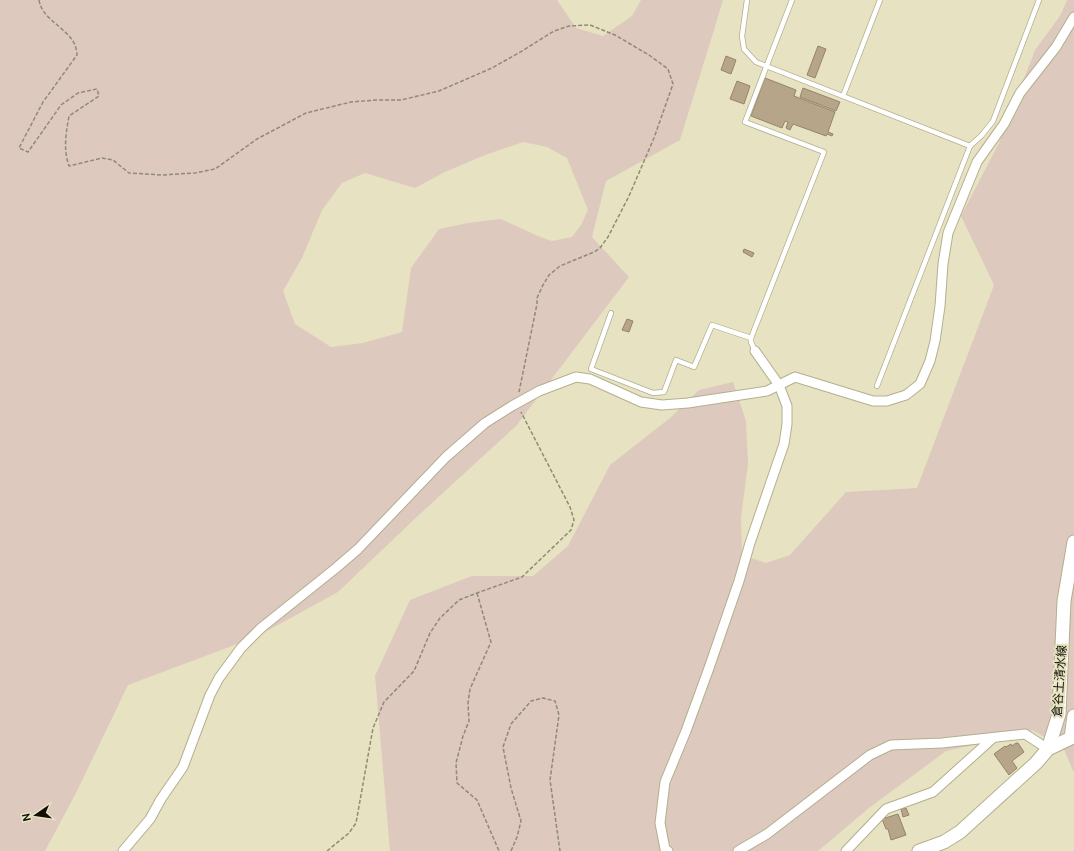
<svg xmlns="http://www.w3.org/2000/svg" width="1074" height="851" font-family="Cabin,'Noto Sans JP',sans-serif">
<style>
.green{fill:#ddc9bd;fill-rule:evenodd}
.building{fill:#b7a589;stroke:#958469}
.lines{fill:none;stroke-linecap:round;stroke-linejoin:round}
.lane-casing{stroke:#b3af8f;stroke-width:6}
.street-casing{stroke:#b3af8f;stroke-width:11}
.secondary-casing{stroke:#b3af8f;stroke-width:15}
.path{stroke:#8f8b74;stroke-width:1.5;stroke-dasharray:4 2;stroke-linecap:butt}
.lane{stroke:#fff;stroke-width:4.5}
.street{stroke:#fff;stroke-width:9}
.secondary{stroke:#fff;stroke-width:13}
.labels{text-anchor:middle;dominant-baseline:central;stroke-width:4;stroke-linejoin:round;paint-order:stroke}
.street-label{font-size:12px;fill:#100e04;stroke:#e7e3c2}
</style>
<rect width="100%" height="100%" fill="#e7e3c2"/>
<g class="green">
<path d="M0 0H557L576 28 603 36 632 16 641 0H723L714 30 680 140 606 181 592 237 629 277 516 426 421 513 338 592 256 637 128 685 76 793 45 851H0ZM523 142 547 147 567 158 588 210 581 225 572 237 552 241 538 236 501 219 468 223 439 229 411 268 402 332 363 343 331 347 295 324 283 291 302 258 322 210 342 183 365 173 415 188 445 172 485 155Z"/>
<path d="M1067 0H1074V773L1063 747 1032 730 1025 734 946 751 869 808 818 851H390L375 676 410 600 472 576H533L568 546 610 465 670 418 699 390 733 382 746 421 748 464 741 517 742 555 766 563 790 555 846 492 917 488 994 285 961 216 999 143 1035 50 1060 16Z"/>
</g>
<g class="building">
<path d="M818 46 826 49 815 78 807 75Z"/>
<path d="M726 56 736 60 731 74 721 70Z"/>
<path d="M765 78 796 90 794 96 835 112 828 132 833 134 832 136 827 134 826 136 793 124 790 130 786 128 788 122 785 121 782 128 751 116Z"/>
<path d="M737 81 750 86 744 104 730 99Z"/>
<path d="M803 88 840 102 836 111 800 97Z"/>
<path d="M744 249 754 253 752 257 743 252Z"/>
<path d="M627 319 633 321 629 332 622 330Z"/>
<path d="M1016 743H1018L1024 752 1012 761 1017 768 1009 775 994 754 1005 746 1006 747 1011 744 1012 746Z"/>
<path d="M906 808 909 815 903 817 901 809Z"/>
<path d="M898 814 906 835 891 840 888 829H886L882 819Z"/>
</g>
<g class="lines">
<g class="lane-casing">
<g id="lane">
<path d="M747 0 742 36 744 49 756 62 970 146"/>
<path d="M843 96 880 0"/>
<path d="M611 313 591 369 653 393 664 392 676 360 694 367 712 325 751 338"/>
<path d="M755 351 751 342V338L824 152 745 122 792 0"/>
<path d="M877 386 970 146 982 135 993 121 1039 0"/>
</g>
</g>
<g class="street-casing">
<g id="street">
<path d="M123 851 150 819 161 799 183 767 210 695 219 678 241 648 261 628 336 568 358 549 446 457 485 423 512 406 539 391 576 377 590 379 641 402 662 405 688 403 767 391 795 377 873 401H887L906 395 920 384 930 361 935 341 940 306 943 264 948 233 977 162 1004 124 1020 93 1056 47 1074 17"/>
<path d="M668 851 665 849 660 823 665 782 686 731 709 668 739 581 750 543 784 444 787 424V406L779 385 755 351"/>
<path d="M738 851 767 834 870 755 891 745 942 743 1025 734 1048 749"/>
<path d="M846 851 886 809 933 792 993 738"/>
</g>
</g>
<g class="secondary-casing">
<g id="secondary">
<path d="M1048 749 1071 738 1074 716"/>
<path d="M919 851 944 842 960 832 1036 763 1048 749 1059 714 1064 601 1074 542"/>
</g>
</g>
<g class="path">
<path d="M39 0C42 20 67 27 75 45 76 48 77 52 77 55L43 102 19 148 28 152 61 105 78 93 97 89 99 96 69 116C66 133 63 149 69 166L102 158 113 160 129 173 162 175 195 173 215 169 257 139 306 113 351 102 376 100H401L439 91 492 68 522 51 554 31 569 26 590 25 615 35 649 55 668 69 673 84 654 138 629 196 608 237 600 248 594 252 560 266 549 275 543 285 537 298V304L519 392"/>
<path d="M477 593 491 642 470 689 468 703 469 721 463 736 456 763 457 783 477 800 499 851"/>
<path d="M327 851 349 833 356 823 373 728 384 702 414 671 430 633 440 618 459 600 477 593 522 577 571 530 574 520 570 507 521 412"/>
<path d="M511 851 517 837 521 821 511 788 503 747 511 724 531 701 543 698 555 701 559 715 550 780 560 851"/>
</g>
<use href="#lane" class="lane"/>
<use href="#street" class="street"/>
<use href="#secondary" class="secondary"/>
</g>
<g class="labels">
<g class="street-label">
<text transform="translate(1059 681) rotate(-86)">倉谷土清水線</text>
</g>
</g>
<g transform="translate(36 815) rotate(257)" stroke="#e7e3c2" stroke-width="3" paint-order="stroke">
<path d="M0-3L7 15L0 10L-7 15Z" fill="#100e04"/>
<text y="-6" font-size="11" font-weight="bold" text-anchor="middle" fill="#100e04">N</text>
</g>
</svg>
